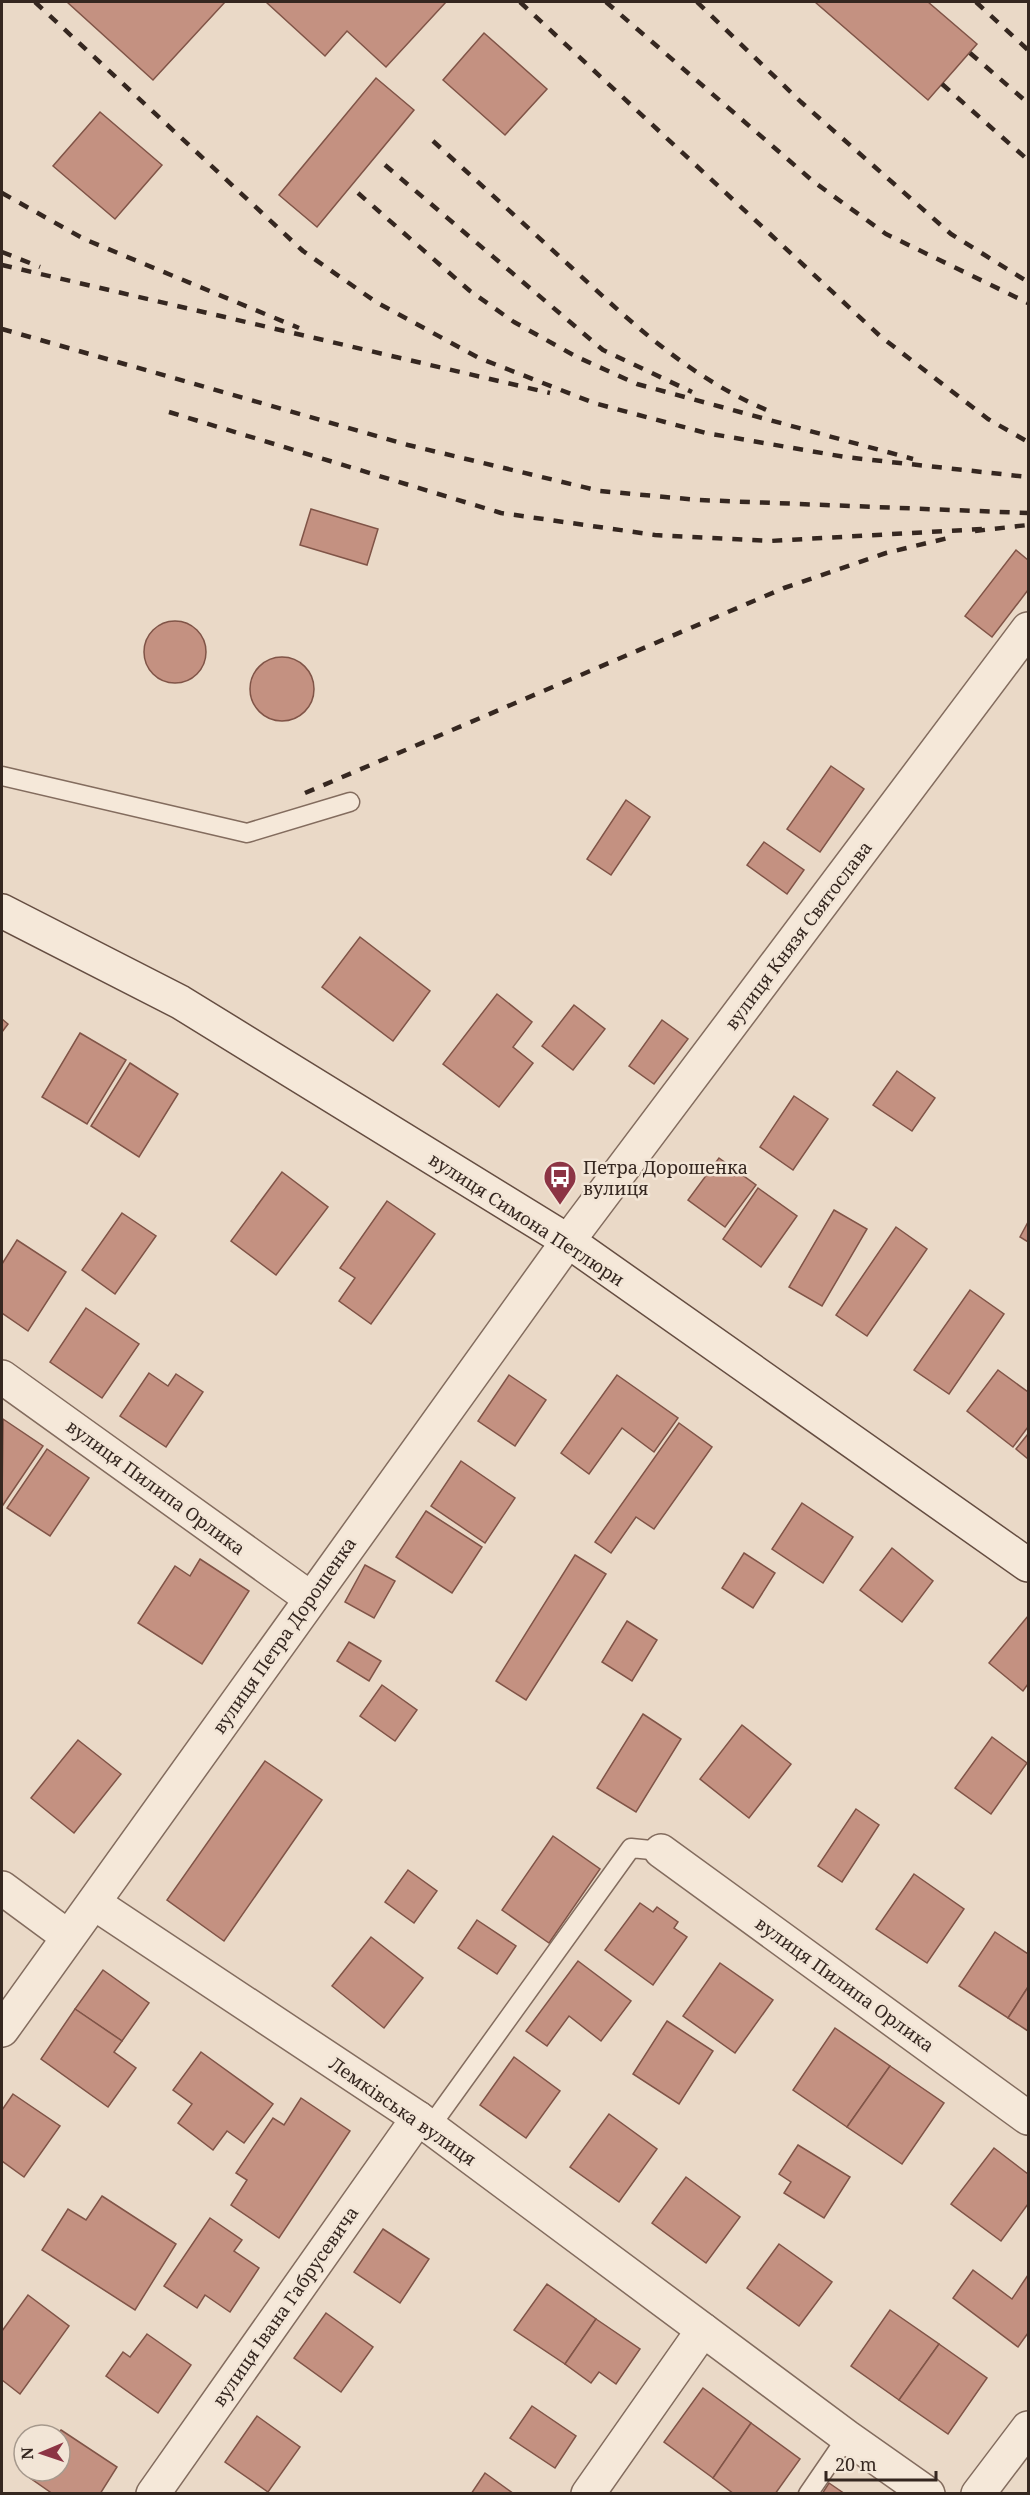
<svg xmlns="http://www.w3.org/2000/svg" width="1030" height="2495" font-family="'Noto Serif',serif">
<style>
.building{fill:#c49181;stroke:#805447;stroke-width:1.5}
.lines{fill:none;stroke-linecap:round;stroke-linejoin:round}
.lane-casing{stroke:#836c5e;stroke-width:21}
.street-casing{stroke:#836c5e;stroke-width:36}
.secondary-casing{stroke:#654d41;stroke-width:36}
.lane{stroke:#f5e8d9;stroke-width:18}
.street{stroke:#f5e8d9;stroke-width:33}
.secondary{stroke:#f5e8d9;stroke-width:33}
.rail{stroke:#352720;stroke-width:4.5;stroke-dasharray:10 10;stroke-linecap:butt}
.labels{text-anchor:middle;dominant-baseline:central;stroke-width:5;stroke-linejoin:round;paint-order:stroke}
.street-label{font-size:18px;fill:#352720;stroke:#f2e5d6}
.poi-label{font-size:18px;fill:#352720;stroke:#f2e5d6;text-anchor:start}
</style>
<rect width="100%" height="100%" fill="#ead9c7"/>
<g class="building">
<path d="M67 2H225L153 80Z"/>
<path d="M266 2H446L386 67 347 31 325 56Z"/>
<path d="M815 2H928L977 44 928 100Z"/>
<path d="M484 33 547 89 505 135 443 80Z"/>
<path d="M376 78 414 110 317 227 279 195Z"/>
<path d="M100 112 162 165 115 219 53 166Z"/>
<path d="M311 509 378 529 367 565 300 545Z"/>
<path d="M1016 550 1028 560V590L992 637 965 616Z"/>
<circle cx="175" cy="652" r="31"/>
<circle cx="282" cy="689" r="32"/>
<path d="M831 766 864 789 820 852 787 829Z"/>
<path d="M626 800 650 817 611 875 587 859Z"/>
<path d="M764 842 804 870 787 894 747 865Z"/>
<path d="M360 937 430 991 393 1041 322 987Z"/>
<path d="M497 994 532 1022 513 1047 533 1063 499 1107 443 1064Z"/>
<path d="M574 1005 605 1029 573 1070 542 1046Z"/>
<path d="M2 1019 8 1024 2 1032Z"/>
<path d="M662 1020 688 1039 654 1084 629 1066Z"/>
<path d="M80 1033 126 1060 87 1124 42 1097Z"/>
<path d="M130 1063 178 1094 139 1157 91 1126Z"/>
<path d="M897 1071 935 1098 912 1131 873 1105Z"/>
<path d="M794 1096 828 1119 793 1170 760 1147Z"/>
<path d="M719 1158 756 1185 725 1227 688 1200Z"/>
<path d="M282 1172 328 1207 276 1275 231 1241Z"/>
<path d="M758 1188 797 1216 761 1267 723 1239Z"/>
<path d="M387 1201 435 1234 371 1324 339 1301 355 1278 340 1268Z"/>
<path d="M834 1210 867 1229 822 1306 789 1287Z"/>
<path d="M122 1213 156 1236 115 1294 82 1270Z"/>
<path d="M1028 1222V1242L1020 1237Z"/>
<path d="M896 1227 927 1249 867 1336 836 1315Z"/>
<path d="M17 1240 66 1272 28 1331 2 1313V1264Z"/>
<path d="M970 1290 1004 1314 949 1394 914 1370Z"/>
<path d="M86 1308 139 1344 102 1398 50 1362Z"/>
<path d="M998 1370 1028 1392V1427L1013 1447 967 1411Z"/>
<path d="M149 1373 168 1386 176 1374 203 1392 166 1447 120 1416Z"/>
<path d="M509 1375 546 1400 515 1446 478 1421Z"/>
<path d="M617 1375 678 1418 654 1452 622 1428 589 1474 561 1453Z"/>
<path d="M3 1419 43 1446 3 1505 2 1504Z"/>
<path d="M679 1423 712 1447 654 1529 636 1517 611 1553 595 1542Z"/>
<path d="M1028 1434V1459L1016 1449Z"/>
<path d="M47 1449 89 1478 50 1536 7 1508Z"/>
<path d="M461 1461 515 1498 485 1543 431 1506Z"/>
<path d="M802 1503 853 1537 823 1583 772 1549Z"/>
<path d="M426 1511 482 1547 452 1593 396 1557Z"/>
<path d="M892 1548 933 1581 902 1622 860 1590Z"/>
<path d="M744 1553 775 1573 753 1608 722 1588Z"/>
<path d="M575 1555 606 1574 526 1700 496 1681Z"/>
<path d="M200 1559 249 1591 202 1664 138 1623 175 1566 190 1576Z"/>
<path d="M365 1565 395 1581 374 1618 345 1602Z"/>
<path d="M1028 1616V1684L1023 1691 989 1663Z"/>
<path d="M627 1621 657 1640 632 1681 602 1662Z"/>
<path d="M349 1642 381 1661 369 1681 337 1661Z"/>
<path d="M382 1685 417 1710 395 1741 360 1716Z"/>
<path d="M643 1714 681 1739 636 1812 597 1788Z"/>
<path d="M742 1725 791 1764 749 1818 700 1779Z"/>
<path d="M992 1737 1027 1763 991 1814 955 1788Z"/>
<path d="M78 1740 121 1774 74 1833 31 1798Z"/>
<path d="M265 1761 322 1800 224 1941 167 1900Z"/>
<path d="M856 1809 879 1825 842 1882 818 1866Z"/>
<path d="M553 1836 600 1869 549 1943 502 1910Z"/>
<path d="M408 1870 437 1891 414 1923 385 1902Z"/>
<path d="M914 1874 964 1909 927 1963 876 1929Z"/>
<path d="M640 1903 653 1912 657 1907 678 1922 674 1928 687 1937 653 1985 605 1950Z"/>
<path d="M477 1920 516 1946 497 1974 458 1948Z"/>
<path d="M995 1932 1028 1954V1987L1008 2018 959 1986Z"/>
<path d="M371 1937 423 1978 384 2028 332 1986Z"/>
<path d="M578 1961 631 2001 601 2041 569 2016 547 2046 526 2031Z"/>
<path d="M720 1963 773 2000 735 2053 683 2016Z"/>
<path d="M103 1970 149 2003 122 2041 75 2009Z"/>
<path d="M1028 1987V2031L1008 2018Z"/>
<path d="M75 2009 122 2041 114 2052 136 2068 108 2107 41 2059Z"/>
<path d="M667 2021 713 2051 679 2104 633 2074Z"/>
<path d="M835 2028 890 2066 847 2127 793 2090Z"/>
<path d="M201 2052 273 2104 244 2143 227 2131 213 2150 178 2123 192 2104 173 2090Z"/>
<path d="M514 2057 560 2091 526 2138 480 2105Z"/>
<path d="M890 2066 944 2103 902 2164 847 2127Z"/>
<path d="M13 2094 60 2126 24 2177 2 2161V2110Z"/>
<path d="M301 2098 350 2131 279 2238 231 2205 247 2180 236 2173 273 2118 284 2125Z"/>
<path d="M609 2114 657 2149 619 2202 570 2167Z"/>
<path d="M798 2145 850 2177 824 2218 784 2193 791 2182 779 2174Z"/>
<path d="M994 2148 1028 2174V2204L1001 2241 951 2204Z"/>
<path d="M686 2177 740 2217 706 2263 652 2223Z"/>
<path d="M102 2196 176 2244 135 2310 42 2250 68 2209 86 2220Z"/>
<path d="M210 2218 242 2240 234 2251 259 2268 230 2312 205 2295 197 2308 164 2286Z"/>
<path d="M383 2229 429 2259 400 2303 354 2272Z"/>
<path d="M779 2244 832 2282 799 2326 747 2288Z"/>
<path d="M973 2270 1012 2299 1028 2275V2333L1018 2347 953 2298Z"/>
<path d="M547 2284 596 2319 565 2364 514 2330Z"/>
<path d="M28 2295 69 2326 20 2394 2 2380V2331Z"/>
<path d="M890 2310 939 2344 899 2400 851 2366Z"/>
<path d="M326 2313 373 2347 341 2392 294 2358Z"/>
<path d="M596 2319 640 2349 616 2384 599 2372 591 2383 565 2364Z"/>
<path d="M147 2334 191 2365 158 2413 106 2376 123 2352 130 2357Z"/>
<path d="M939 2344 987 2378 948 2434 899 2400Z"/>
<path d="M703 2388 751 2423 713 2478 664 2442Z"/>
<path d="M532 2406 576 2436 555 2468 510 2438Z"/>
<path d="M257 2416 300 2447 268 2492 225 2462Z"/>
<path d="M751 2423 800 2459 775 2494H734L713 2478Z"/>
<path d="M61 2430 117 2467 100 2494H53L30 2478 34 2471H60L58 2435Z"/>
<path d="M485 2473 514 2494H471Z"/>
<path d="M829 2483 845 2494H822Z"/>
</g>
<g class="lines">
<g class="lane-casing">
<g id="lane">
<path d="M2 776 247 833 350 802"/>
<path d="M430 2127 631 1848 661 1851"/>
<path d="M808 2494 847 2437"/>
</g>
</g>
<g class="street-casing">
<g id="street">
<path d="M2 1377 310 1598"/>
<path d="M661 1851 1028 2118"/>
<path d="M2 1888 67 1936"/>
<path d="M94 1903 418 2118 847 2437 928 2494"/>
<path d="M2 2030 568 1241 1028 629"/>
<path d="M153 2494 418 2118"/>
<path d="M588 2494 703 2330"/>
<path d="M978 2494 1028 2428"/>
</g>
</g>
<g class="secondary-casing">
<path id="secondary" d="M2 911 180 1002 568 1241 1028 1565"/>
</g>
<use href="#lane" class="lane"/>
<use href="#street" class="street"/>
<use href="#secondary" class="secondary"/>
<g class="rail">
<path d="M35 2 303 251 376 302 479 358 594 403 706 433 845 457 1028 477"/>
<path d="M520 2 880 336 988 419 1028 442"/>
<path d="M606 2 814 182 886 234 1028 303"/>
<path d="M697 2 801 102 951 234 1028 282"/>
<path d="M976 2 1028 50"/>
<path d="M970 53 1028 103"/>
<path d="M942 84 1028 160"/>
<path d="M433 141C479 183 525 225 571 267 635 326 692 380 774 413"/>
<path d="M385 165 603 350 692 392"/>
<path d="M2 193 84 239 299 328"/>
<path d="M358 193 470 291 514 322 577 357 637 384 913 459"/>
<path d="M2 252 40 267"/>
<path d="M2 265 550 393"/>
<path d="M2 329 408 445 600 491 698 500 1028 513"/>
<path d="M169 412 501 513 655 535 770 541 982 529"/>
<path d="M975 531 1028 525"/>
<path d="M305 793 784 588 886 553 952 537"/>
</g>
</g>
<defs>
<g id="bus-pin" transform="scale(1.725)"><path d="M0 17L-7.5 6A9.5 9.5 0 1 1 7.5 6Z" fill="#8c3444" stroke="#f2e5d6"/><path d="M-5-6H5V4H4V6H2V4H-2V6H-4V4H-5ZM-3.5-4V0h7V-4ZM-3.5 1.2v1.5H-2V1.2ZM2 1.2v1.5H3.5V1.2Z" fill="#fff"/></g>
</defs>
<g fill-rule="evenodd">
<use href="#bus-pin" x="560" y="1177"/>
</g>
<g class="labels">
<g class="street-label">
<text transform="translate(798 935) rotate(-53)">вулиця Князя Святослава</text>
<text transform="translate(527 1219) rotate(33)">вулиця Симона Петлюри</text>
<text transform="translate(156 1487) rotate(36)">вулиця Пилипа Орлика</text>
<text transform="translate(284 1635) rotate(-55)">вулиця Петра Дорошенка</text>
<text transform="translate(845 1984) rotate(36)">вулиця Пилипа Орлика</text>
<text transform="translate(403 2111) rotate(35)">Лемківська вулиця</text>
<text transform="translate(285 2306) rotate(-55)">вулиця Івана Габрусевича</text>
</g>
<g class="poi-label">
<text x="583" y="1167">Петра Дорошенка<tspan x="583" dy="21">вулиця</tspan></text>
</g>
</g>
<rect width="1030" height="2495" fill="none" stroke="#352720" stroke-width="6"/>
<g transform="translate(42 2453) rotate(268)"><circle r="28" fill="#f2e5d6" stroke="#a6998d" stroke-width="1.5"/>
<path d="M0-4.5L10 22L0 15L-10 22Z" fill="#8c3444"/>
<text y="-9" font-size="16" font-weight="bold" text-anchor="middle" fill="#352720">N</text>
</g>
<path d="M826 2471v9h110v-9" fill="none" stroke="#352720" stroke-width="3"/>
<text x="835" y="2471" font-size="18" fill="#352720" stroke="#f2e5d6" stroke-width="4.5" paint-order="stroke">20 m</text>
</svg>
